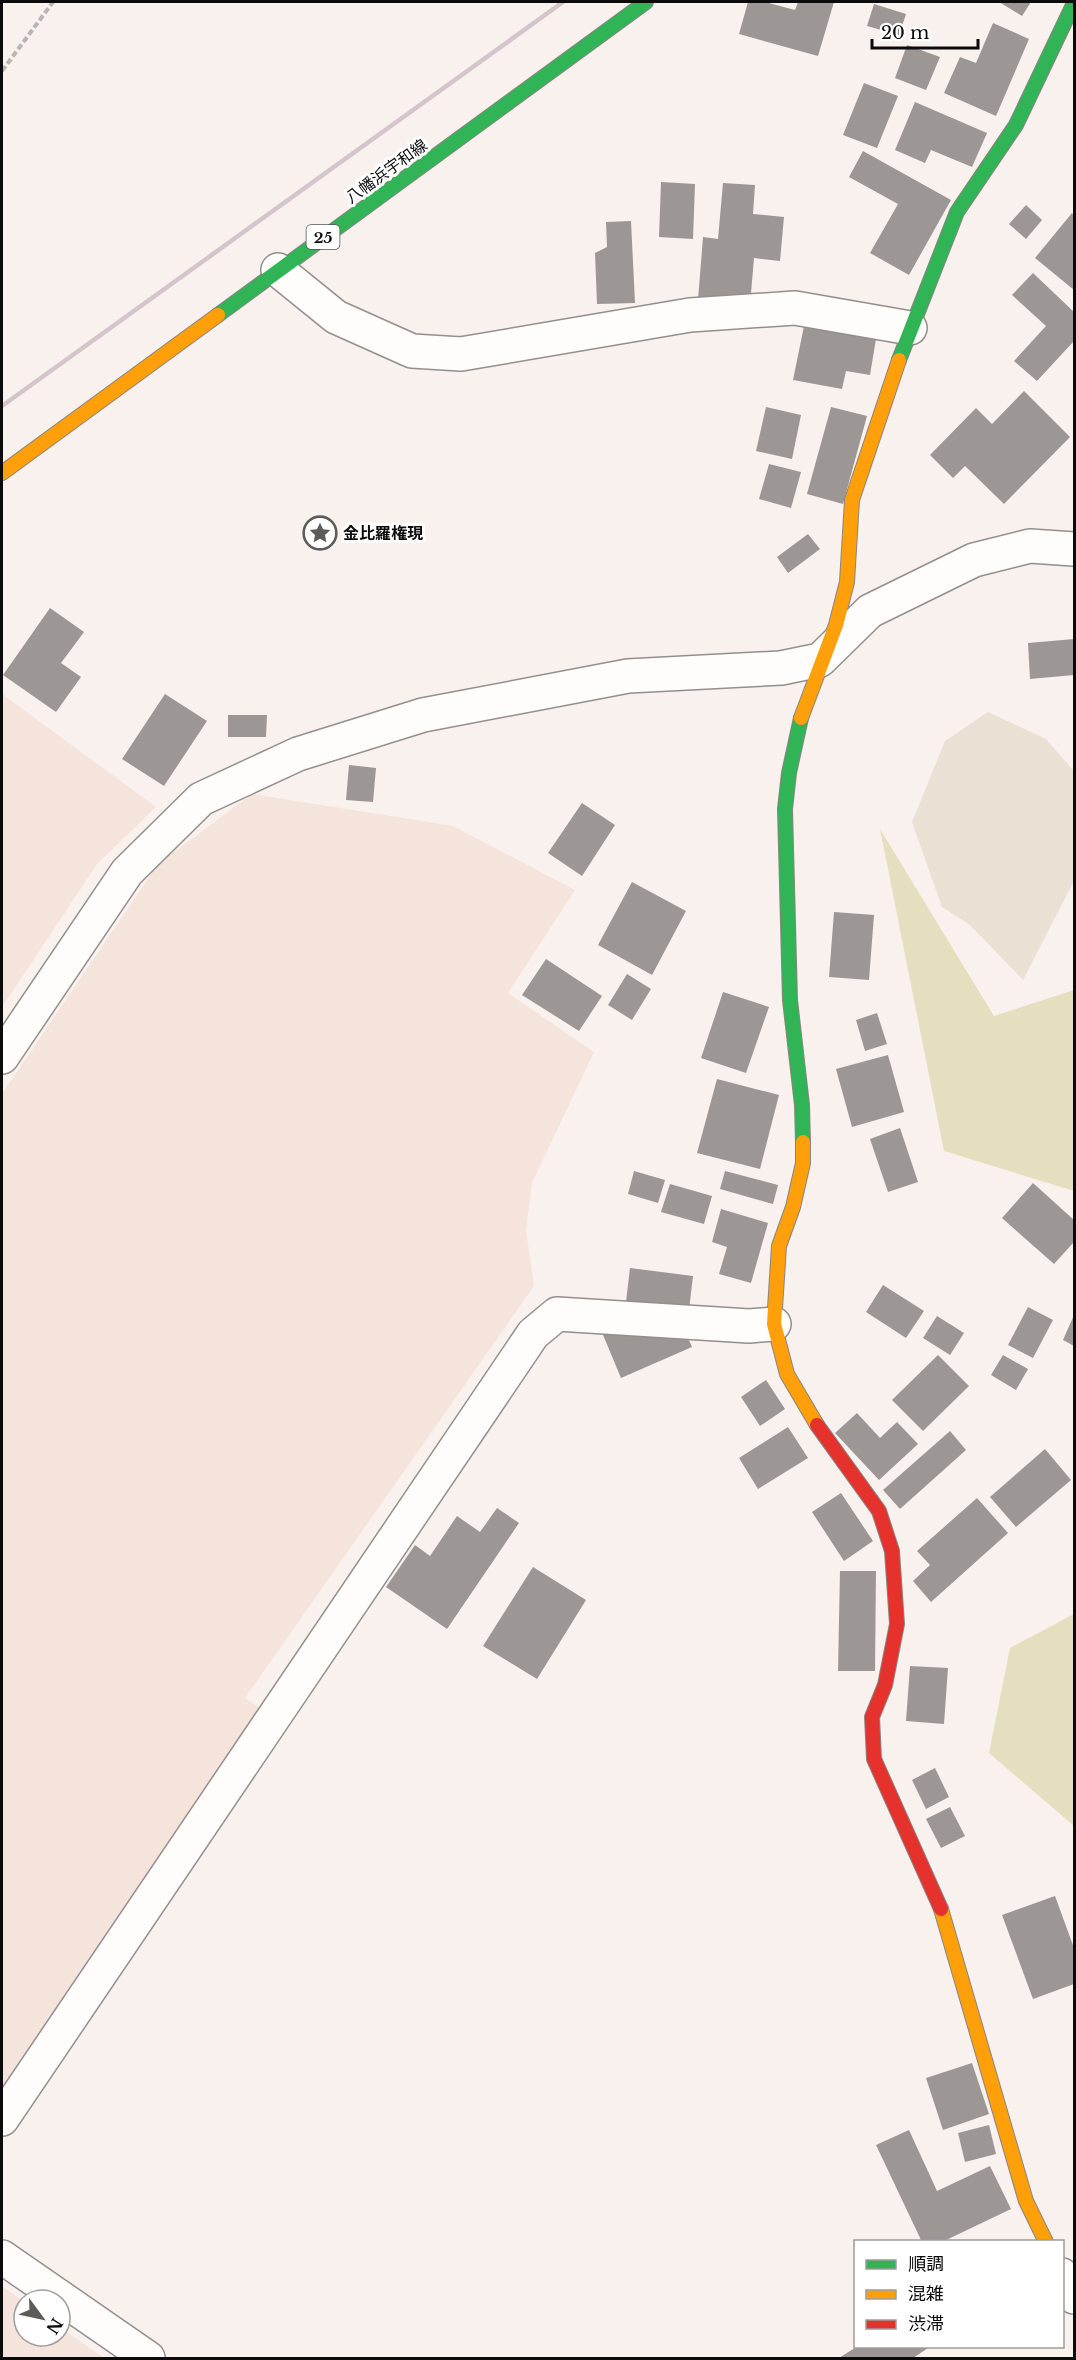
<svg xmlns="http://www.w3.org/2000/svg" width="1076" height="2360" font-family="'Libre Baskerville','Noto Sans JP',serif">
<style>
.farmland{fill:#f5e4dc}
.forest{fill:#e4e0bf}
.cemetery{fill:#e9e2d4}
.building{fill:#9c9695}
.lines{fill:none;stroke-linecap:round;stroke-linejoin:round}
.street-casing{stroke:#928f8d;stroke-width:36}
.fast-casing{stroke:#898584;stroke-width:16}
.slow-casing{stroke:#898584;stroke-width:16}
.jam-casing{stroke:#898584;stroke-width:16}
.path{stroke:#b7b6b5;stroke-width:4;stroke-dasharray:6 3;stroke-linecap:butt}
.street{stroke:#fefdfc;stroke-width:33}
.fast{stroke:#30b455;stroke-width:14}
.slow{stroke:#ff9f0a;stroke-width:14}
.jam{stroke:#e5322d;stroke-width:14}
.rail{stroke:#d4c5cd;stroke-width:4.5}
.labels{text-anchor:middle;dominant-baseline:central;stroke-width:6;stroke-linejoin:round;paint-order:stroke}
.shield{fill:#fff;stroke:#545454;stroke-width:1.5}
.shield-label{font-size:15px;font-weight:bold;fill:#0b0b0b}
.street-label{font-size:16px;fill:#0b0b0b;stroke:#fff}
.poi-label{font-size:16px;font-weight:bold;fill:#0b0b0b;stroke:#fff;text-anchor:start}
</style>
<rect width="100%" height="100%" fill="#f9f1ee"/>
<g class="farmland">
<path d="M2 694 156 807 97 864 2 1007Z"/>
<path d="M252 794 453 826 575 890 508 993 594 1052 532 1183 526 1230 534 1286 245 1698 263 1710 2 2098V1094L158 864Z"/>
<path d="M2 2286 24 2302V2336H60V2327L104 2358H2Z"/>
</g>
<g class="forest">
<path d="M880 829 994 1016 1074 990V1191L944 1151Z"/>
<path d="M1074 1614V1826L989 1753 1010 1648Z"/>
</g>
<path class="cemetery" d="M988 712 1046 739 1074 771V881L1023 980 970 925 942 907 912 822 945 741Z"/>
<g class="building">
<path d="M748 2H765L795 10 798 2H834L818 56 739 34Z"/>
<path d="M999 2H1031L1022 16Z"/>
<path d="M874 4 906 14 899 35 867 26Z"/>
<path d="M993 23 1029 39 996 116 944 93 960 57 976 63Z"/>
<path d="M907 45 940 57 926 90 895 78Z"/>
<path d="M864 83 898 96 877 148 843 135Z"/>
<path d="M915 102 987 133 972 167 931 150 925 163 895 150Z"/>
<path d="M863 151 951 200 909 275 870 253 898 204 849 177Z"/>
<path d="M661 182 695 184 693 239 659 237Z"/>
<path d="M723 183 755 185 753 214 784 217 780 261 754 258 750 305 698 300 703 237 718 239Z"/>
<path d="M1026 205 1042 220 1026 239 1009 224Z"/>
<path d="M1072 213 1074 216V290L1035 258Z"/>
<path d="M631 221 635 303 597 304 595 253 607 247 606 222Z"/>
<path d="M1033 273 1074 312V341L1037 381 1014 361 1046 326 1012 295Z"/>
<path d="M804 326 876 339 870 375 846 371 842 389 793 380Z"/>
<path d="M1024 391 1070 437 1004 504 965 466 953 478 930 455 976 408 992 424Z"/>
<path d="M766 407 801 415 792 459 756 451Z"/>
<path d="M831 407 867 416 843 504 807 494Z"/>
<path d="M769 464 801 472 791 508 759 499Z"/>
<path d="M808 534 820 549 788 573 777 557Z"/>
<path d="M50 608 84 632 61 663 81 677 56 712 3 675Z"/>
<path d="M1074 639V675L1030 679 1028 643Z"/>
<path d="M165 694 207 721 164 786 122 759Z"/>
<path d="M228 715H267L266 737H228Z"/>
<path d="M349 765 376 768 373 802 346 800Z"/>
<path d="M582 803 615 825 582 876 548 853Z"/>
<path d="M632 882 686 911 652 975 598 945Z"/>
<path d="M834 912 874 915 869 980 829 977Z"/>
<path d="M546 959 602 996 579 1031 522 995Z"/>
<path d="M627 974 651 989 632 1020 608 1005Z"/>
<path d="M723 992 769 1007 746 1073 701 1058Z"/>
<path d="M877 1013 887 1044 865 1051 856 1020Z"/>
<path d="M888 1055 904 1112 852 1127 836 1069Z"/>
<path d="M717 1079 779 1095 760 1169 697 1153Z"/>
<path d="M900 1128 918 1182 888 1192 870 1139Z"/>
<path d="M634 1171 665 1180 658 1203 628 1194Z"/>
<path d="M725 1171 778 1185 773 1204 720 1189Z"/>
<path d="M1033 1183 1074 1220V1242L1054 1264 1002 1218Z"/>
<path d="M670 1184 712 1196 704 1224 661 1212Z"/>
<path d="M721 1209 768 1223 751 1283 719 1274 727 1247 712 1242Z"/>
<path d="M630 1268 693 1276 689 1310 626 1302Z"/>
<path d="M883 1285 924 1311 906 1338 866 1312Z"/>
<path d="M1028 1307 1053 1320 1033 1358 1008 1345Z"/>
<path d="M1074 1315V1346L1063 1340Z"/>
<path d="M937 1316 964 1333 950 1355 923 1338Z"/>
<path d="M601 1330 685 1331 692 1347 621 1378Z"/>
<path d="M938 1355 969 1386 923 1431 892 1400Z"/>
<path d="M1003 1355 1028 1369 1016 1390 991 1375Z"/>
<path d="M766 1380 785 1409 760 1426 741 1397Z"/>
<path d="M857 1413 880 1438 897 1422 918 1444 879 1480 835 1433Z"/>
<path d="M788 1427 808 1458 758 1489 739 1458Z"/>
<path d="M950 1431 966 1450 900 1509 883 1490Z"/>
<path d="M1045 1449 1071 1480 1016 1527 990 1497Z"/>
<path d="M841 1493 873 1541 844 1561 812 1512Z"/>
<path d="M977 1498 1008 1533 931 1602 913 1581 930 1565 917 1551Z"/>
<path d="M497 1508 519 1523 447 1629 386 1587 415 1545 430 1556 457 1516 480 1532Z"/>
<path d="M533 1567 586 1600 537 1679 483 1646Z"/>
<path d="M840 1571H876L875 1671H838Z"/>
<path d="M910 1666 948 1668 944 1724 906 1721Z"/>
<path d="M935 1768 949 1797 926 1809 912 1780Z"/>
<path d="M950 1807 965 1836 941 1848 926 1819Z"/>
<path d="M1055 1896 1074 1948V1984L1033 1999 1002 1915Z"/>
<path d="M972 2063 989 2114 943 2130 926 2078Z"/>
<path d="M989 2125 996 2154 965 2162 958 2133Z"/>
<path d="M909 2130 937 2191 990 2166 1011 2209 942 2242H922L876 2145Z"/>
<path d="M858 2346H931L913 2358H839Z"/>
</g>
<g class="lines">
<g class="street-casing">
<g id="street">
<path d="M278 270 336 317 412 351 461 354 690 315 795 308 910 328"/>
<path d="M2 1057 127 872 201 799 298 754 423 715 628 676 781 668 820 660 870 611 974 560 1030 546 1074 549"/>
<path d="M2 2119 533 1334 557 1314 749 1326 774 1324"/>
<path d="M2 2257 148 2358"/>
<path d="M1062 2275 1074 2297"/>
</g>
</g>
<g class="fast-casing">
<g id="fast">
<path d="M218 315 646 2"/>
<path d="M899 360 957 212 1016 125 1074 3"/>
<path d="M801 718 789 773 785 809 790 1000 802 1105 803 1142"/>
</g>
</g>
<g class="slow-casing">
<g id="slow">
<path d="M2 473 218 315"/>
<path d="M801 718 836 625 847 582 852 500 899 360"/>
<path d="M803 1142V1163L793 1207 779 1246 774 1324 787 1374 817 1425"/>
<path d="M941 1909 1026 2201 1046 2242"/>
</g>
</g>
<g class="jam-casing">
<path id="jam" d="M817 1425 879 1511 892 1551 897 1624 885 1685 872 1717 874 1759 941 1909"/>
</g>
<path class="path" d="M2 71 53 2"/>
<use href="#street" class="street"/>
<use href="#fast" class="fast"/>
<use href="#slow" class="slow"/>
<use href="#jam" class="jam"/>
<path class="rail" d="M2 406 563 2"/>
</g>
<defs>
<g id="sight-ring" transform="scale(1.725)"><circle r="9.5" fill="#fff" stroke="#5e5c5a" stroke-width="1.5"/><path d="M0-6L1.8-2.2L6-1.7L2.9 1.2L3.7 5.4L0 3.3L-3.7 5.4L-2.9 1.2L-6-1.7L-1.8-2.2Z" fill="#5e5c5a"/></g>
</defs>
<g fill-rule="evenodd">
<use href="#sight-ring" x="320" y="533"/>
</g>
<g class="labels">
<rect class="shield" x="306.5" y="225" width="33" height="24" rx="4.5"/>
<g class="shield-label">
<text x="323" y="237">25</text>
</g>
<g class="street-label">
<text transform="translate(386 171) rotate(-36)">八幡浜宇和線</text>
</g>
<g class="poi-label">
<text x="343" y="533">金比羅権現</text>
</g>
</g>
<rect width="1076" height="2360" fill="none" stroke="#0b0b0b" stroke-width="6"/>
<rect x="854" y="2240" width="210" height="108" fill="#ffffff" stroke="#9d9d9d" stroke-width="1.5"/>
<rect x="866" y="2260" width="30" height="9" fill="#30b455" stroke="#9d9d9d" stroke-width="1.5"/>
<text x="908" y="2270" font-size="18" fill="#0b0b0b">順調</text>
<rect x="866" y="2290" width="30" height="9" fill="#ff9f0a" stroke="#9d9d9d" stroke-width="1.5"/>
<text x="908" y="2300" font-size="18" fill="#0b0b0b">混雑</text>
<rect x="866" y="2320" width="30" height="9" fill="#e5322d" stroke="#9d9d9d" stroke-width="1.5"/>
<text x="908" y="2330" font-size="18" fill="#0b0b0b">渋滞</text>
<g transform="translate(42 2318) rotate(123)"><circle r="28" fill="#ffffff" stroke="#9d9d9d" stroke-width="1.5"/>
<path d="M0-4.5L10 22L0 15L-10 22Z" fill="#5e5c5a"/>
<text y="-9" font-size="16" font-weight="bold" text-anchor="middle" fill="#0b0b0b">N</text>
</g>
<path d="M872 39v9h106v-9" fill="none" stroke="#0b0b0b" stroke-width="3"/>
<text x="881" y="39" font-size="18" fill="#0b0b0b" stroke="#ffffff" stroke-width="4.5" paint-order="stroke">20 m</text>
</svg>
